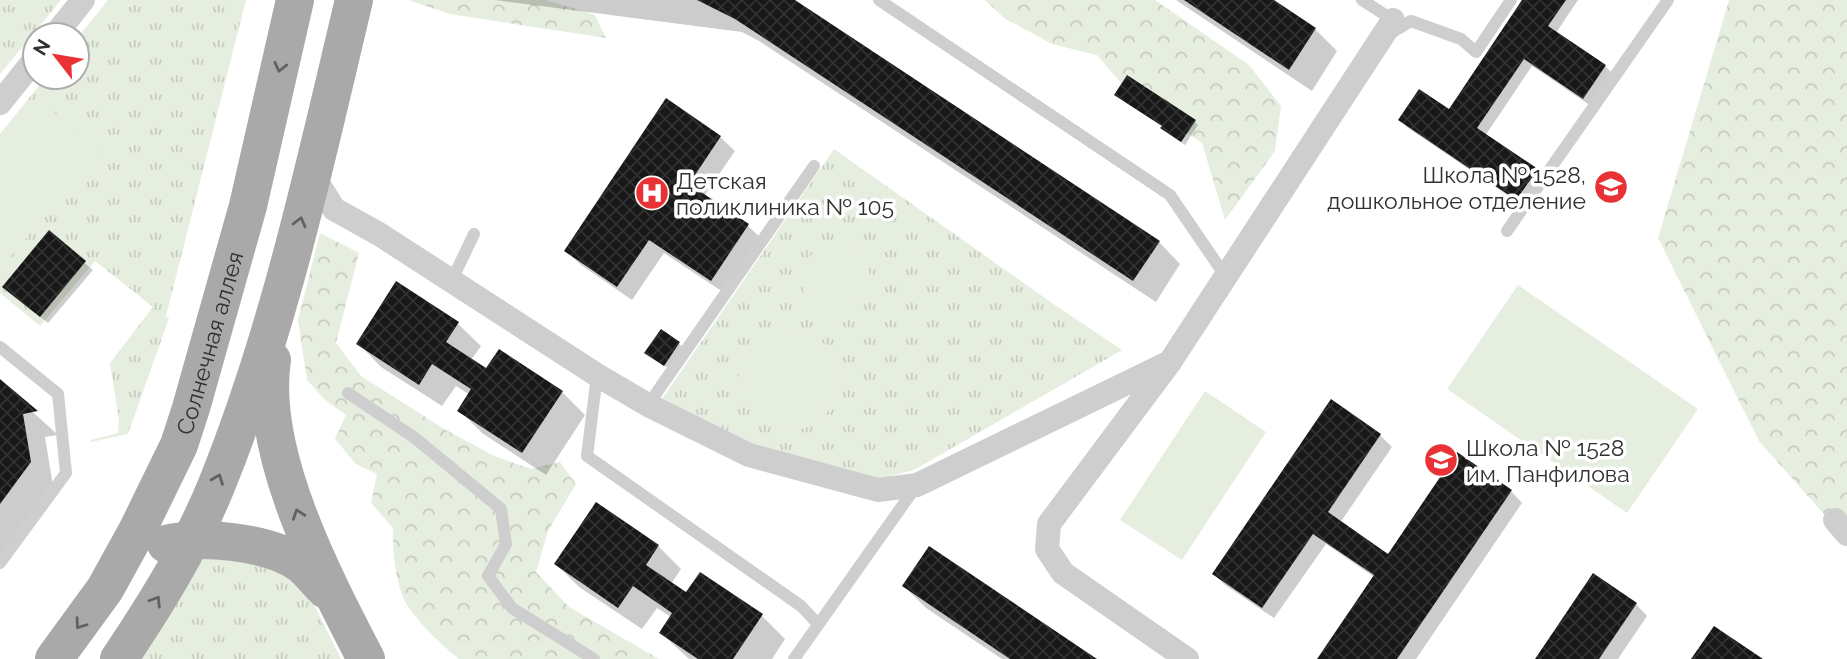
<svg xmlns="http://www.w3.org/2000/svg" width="1847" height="659" font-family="Raleway,sans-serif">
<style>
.grass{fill:url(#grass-tufts)}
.forest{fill:url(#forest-crowns)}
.park{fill:#e6eedf}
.shadow{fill:#0003}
.building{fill:url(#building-cross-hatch)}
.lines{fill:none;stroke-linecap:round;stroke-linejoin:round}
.service{stroke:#cecece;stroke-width:12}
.minor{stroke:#cecece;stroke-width:24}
.primary{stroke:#a9a9a9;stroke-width:38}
.oneway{stroke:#616161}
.labels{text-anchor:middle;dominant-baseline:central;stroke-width:7;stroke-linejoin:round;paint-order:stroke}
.poi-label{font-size:23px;fill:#313131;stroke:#fff;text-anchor:start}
.street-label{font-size:23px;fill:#313131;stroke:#fff}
</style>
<defs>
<pattern id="grass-tufts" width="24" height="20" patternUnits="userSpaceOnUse" patternTransform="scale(1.75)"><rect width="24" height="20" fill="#e6eedf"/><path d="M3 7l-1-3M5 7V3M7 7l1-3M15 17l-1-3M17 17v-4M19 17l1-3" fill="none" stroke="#c6cdc0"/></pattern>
<pattern id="forest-crowns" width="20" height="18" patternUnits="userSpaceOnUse" patternTransform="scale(1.75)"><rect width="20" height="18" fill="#e6eedf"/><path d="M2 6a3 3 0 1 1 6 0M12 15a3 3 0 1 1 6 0" fill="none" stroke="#c6cdc0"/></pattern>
<pattern id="building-cross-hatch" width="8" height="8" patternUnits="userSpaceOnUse" patternTransform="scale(1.75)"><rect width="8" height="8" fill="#181818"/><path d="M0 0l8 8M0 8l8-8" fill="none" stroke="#313131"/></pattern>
</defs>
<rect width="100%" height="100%" fill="#fff"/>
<g class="grass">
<path d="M0 0H61L0 74Z"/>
<path d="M108 0H246L166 316 169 318 128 434 91 442V440L118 433 119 420 110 363 153 307 95 261 40 326 0 293V134L46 77H77V38Z"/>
<path d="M834 149 1052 303 1122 350 914 470 876 480 769 453 662 399Z"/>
<path d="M232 549 299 574 341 659H137L198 560Z"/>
</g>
<g class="forest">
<path d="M408 0H546L595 15 606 38 450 14Z"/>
<path d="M985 0H1155L1249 65 1281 106 1275 151 1225 220 1202 143 1174 123 1147 113 1097 55 1052 44 1004 18Z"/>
<path d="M1729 0H1847V540L1759 441 1658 238Z"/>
<path d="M320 233 359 253 336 343 361 376 444 429 494 456 531 469 560 462 576 484 548 531 536 572 569 607 659 659H459C441 644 423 628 409 608 396 591 392 549 393 528L371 503 377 474 356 464 335 439 346 415 325 400 307 380 298 320Z"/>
</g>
<g class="park">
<path d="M38 100 101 147 0 270V146Z"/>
<path d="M841 243C871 258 871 264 869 296L848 313C814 313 807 309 799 275L813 252Z"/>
<path d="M1518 285 1698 409 1627 513 1447 389Z"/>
<path d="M784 329 809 331 830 349 846 368C838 399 824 436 784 429 771 427 757 414 746 408L738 381 742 360 751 344 768 330Z"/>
<path d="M1205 391 1266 432 1182 560 1120 520Z"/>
</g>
<g class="shadow">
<path d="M495 0H792L1159 242 1180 264 1156 302 759 41 742 32Z"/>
<path d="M1176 0H1271L1315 29 1337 51 1312 91Z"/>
<path d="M1524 0H1578L1556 33 1605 66 1613 74 1591 106 1532 66 1485 136 1536 170 1544 178 1525 207 1408 128 1400 120 1449 112Z"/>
<path d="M1120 98 1195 122 1198 125 1185 145 1166 132 1163 127Z"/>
<path d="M720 137 735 151 704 196 748 226 763 240 726 294 664 253 632 300 581 265 566 251Z"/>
<path d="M49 233 93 270 48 323 12 294Z"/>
<path d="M457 323 481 346 471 360 487 370 499 351 562 392 585 415 546 475 482 433 459 410 470 395 456 386 442 406 381 367 358 343Z"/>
<path d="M661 331 683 347 668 368 650 356Z"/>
<path d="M0 382 58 435 45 437 53 486 0 557Z"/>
<path d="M1331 402 1380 435 1392 447 1340 523 1389 556 1511 491 1522 503 1416 659H1319L1374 577 1326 544 1274 618 1225 585 1214 574Z"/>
<path d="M596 505 658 546 681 569 671 584 687 594 700 574 762 616 785 639 772 659H689L661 633 671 617 657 608 642 629 579 587 556 564Z"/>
<path d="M904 586 1094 659H1002L926 608Z"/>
<path d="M1636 604 1647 616 1618 659H1537Z"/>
</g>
<g class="building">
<path d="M697 0H795L1160 241 1133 281 735 19Z"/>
<path d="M1184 0H1274L1316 28 1289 70Z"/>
<path d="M1522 0H1566L1548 26 1606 65 1583 99 1524 59 1477 128 1538 169 1516 200 1398 120 1419 89 1449 109Z"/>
<path d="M1127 75 1196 120 1181 142 1160 128 1162 126 1114 95Z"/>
<path d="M666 98 721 136 689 184 749 224 711 281 649 240 617 287 564 251Z"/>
<path d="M49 230 86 261 40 317 2 287Z"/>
<path d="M396 281 459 322 446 342 486 368 499 349 563 391 522 453 457 411 471 389 432 364 419 385 356 344Z"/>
<path d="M661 329 680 342 664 366 644 353Z"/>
<path d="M0 379 38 411 23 414 31 462 0 504Z"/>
<path d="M1331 399 1381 434 1328 512 1388 554 1457 452 1512 490 1397 659H1317L1374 575 1313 534 1262 608 1212 574Z"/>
<path d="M596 502 659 545 646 565 686 592 700 572 763 614 733 659H698L659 633 672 613 633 586 618 608 554 564Z"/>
<path d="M929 546 1097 659H1010L902 586Z"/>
<path d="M1593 573 1637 603 1599 659H1535Z"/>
<path d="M1714 626 1763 659H1691Z"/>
</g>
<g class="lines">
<g class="service">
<path d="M879 0 1170 195 1226 277"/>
<path d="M1362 0 1393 20"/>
<path d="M1389 34 1411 21 1461 39 1476 52 1511 0"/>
<path d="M1507 231 1668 0"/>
<path d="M452 280 474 234"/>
<path d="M0 347 58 394 66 473 0 563"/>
<path d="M597 375 587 456 801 606 818 624"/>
<path d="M348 393 415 438 501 509 506 544 488 576 512 608 594 659"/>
<path d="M648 405 814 166"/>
<path d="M794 659 917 485"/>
</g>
<g class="minor">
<path d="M55 35 83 0"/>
<path d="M0 103 35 59"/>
<path d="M312 174 334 209 379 234 597 375 648 405 749 455 878 490 917 485 1170 362"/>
<path d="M1835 520 1847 534"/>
<path d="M1187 659 1063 573 1047 549 1049 524 1170 362 1393 20"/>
</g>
<g class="primary">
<path d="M272 360C258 453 324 578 366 659"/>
<path d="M166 544C202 535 268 542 299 563 309 570 317 582 326 590"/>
<path id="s1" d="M54 659 105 589 137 531 179 445 191 408 248 206 295 0"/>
<path d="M119 659C156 604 192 546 217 484 280 328 315 163 354 0"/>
</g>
</g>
<defs><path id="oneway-chevron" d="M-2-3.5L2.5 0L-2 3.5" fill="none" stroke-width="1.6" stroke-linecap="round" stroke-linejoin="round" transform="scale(1.75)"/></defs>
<g class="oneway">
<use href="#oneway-chevron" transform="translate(280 67) rotate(103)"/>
<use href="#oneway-chevron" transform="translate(300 222) rotate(-76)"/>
<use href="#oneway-chevron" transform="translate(218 479) rotate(-69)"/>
<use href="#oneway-chevron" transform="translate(298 514) rotate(-109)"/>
<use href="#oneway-chevron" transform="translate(156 601) rotate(-58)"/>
<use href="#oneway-chevron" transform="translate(80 624) rotate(126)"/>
</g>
<defs>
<g id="school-disc" transform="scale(1.75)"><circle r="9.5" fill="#e93235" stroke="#fff"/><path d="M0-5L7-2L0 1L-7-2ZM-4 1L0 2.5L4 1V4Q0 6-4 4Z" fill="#fff"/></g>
<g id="hospital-disc" transform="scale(1.75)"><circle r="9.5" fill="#e93235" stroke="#fff"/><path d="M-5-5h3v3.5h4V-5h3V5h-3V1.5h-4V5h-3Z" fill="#fff"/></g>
</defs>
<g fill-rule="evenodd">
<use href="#school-disc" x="1611" y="187"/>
<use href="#hospital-disc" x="652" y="193"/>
<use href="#school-disc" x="1441" y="460"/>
</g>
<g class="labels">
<g class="poi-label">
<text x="1586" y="174" text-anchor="end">Школа № 1528,<tspan x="1586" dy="26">дошкольное отделение</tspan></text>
<text x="676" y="180">Детская<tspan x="676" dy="26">поликлиника № 105</tspan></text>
<text x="1466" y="447">Школа № 1528<tspan x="1466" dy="26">им. Панфилова</tspan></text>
</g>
<g class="street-label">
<text stroke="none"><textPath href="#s1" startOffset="355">Солнечная аллея</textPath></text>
</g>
</g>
<g transform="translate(56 56) rotate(301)"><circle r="33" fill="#ffffff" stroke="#adadad" stroke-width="2"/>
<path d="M0-5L12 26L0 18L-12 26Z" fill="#e93235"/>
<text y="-10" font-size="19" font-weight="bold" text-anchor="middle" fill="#313131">N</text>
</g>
</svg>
